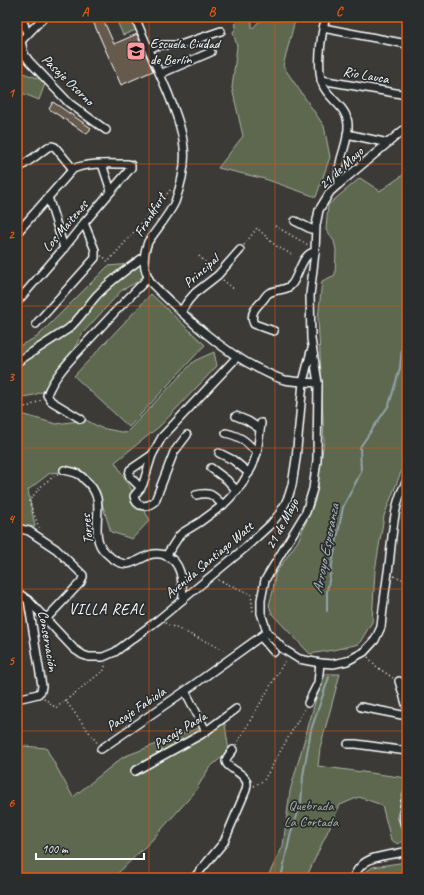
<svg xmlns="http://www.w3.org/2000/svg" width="424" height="895" font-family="Caveat,sans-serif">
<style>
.green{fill:#5d684f;stroke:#aeb4a7}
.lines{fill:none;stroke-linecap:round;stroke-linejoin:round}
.stream{stroke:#94a3a9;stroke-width:2}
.building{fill:#665a4d;stroke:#fff}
.minor-casing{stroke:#fff;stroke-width:10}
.path{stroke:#fff;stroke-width:1.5;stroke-dasharray:1 3;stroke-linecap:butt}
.minor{stroke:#2a2d2e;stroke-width:7}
.grid{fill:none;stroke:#e8590c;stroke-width:1;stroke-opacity:0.55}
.labels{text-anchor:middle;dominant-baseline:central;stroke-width:3.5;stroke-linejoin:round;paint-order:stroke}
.poi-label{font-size:14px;fill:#fff;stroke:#2a2d2e;text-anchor:start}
.street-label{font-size:14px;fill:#fff;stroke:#2a2d2e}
.park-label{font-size:14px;fill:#aeb4a7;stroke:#2a2d2e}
.water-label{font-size:15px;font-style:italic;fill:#aebabf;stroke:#2a2d2e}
.neighbourhood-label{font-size:15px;letter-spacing:1px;fill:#fff;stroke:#2a2d2e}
.neatline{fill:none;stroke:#e8590c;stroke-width:1.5}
.grid-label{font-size:13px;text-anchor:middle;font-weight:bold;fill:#e8590c}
</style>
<rect width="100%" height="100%" fill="#3c3a37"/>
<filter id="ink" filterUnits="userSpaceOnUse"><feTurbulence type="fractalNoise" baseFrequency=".025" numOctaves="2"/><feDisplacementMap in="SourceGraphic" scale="8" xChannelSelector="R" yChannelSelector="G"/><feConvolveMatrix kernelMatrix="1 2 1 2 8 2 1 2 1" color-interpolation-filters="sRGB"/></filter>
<g filter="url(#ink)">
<g class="green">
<path d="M115 17H131L136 30 123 35Z"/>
<path d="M235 17H252V29L263 17H299L294 24 283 66 324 126 330 157 316 197 265 179 218 168 243 136 232 88 237 46 233 32 236 28Z"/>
<path d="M17 71 46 81 39 100 17 91Z"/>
<path d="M407 165V466L401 472 384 516 375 571 372 622 359 644 333 650 310 654 272 614 269 605 273 591 275 574 298 541 315 501 324 442 321 372 318 319 322 281 335 275 336 250 334 241 326 230 328 205 360 178 380 191 403 175Z"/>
<path d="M143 263 145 278 122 290 82 334 52 388 34 395 17 398V347L37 337 108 266Z"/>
<path d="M151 294 205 345 129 427 74 376Z"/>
<path d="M214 352 217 366 160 426 115 462 150 520 132 539 111 532 99 494 72 471 50 473 28 490 35 527 17 524V416L25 415 56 424 86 420 101 428 126 433 194 361Z"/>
<path d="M323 674H340L320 748 318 766 407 778V783L404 788 397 817 402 829 407 838 398 844 391 840 382 805 359 797 340 805 306 878H267L283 846 290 791Z"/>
<path d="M224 718 229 751 209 768 194 793 152 840 113 878H17V749L24 746 46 748 73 797 123 757Z"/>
<path d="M406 862H407V878H357L358 877 373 867Z"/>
</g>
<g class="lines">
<g class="stream">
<path d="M327 611V591L343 507 361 472 360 447 389 405 400 368 405 315 407 314"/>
<path d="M281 878 291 832 301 804 303 776 311 730 329 677"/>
</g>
</g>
<g class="building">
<path d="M91 17H102L114 44 137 34 153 71 121 85Z"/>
<path d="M53 102 91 128 87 134 49 109Z"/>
</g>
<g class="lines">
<g class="minor-casing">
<g id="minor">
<path d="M22 17 27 34"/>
<path d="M135 17C145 42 157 67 168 93 175 111 182 128 184 148 186 165 181 185 175 202 169 215 156 230 148 242 142 257 143 271 152 284 185 316 218 349 259 369 268 373 276 378 285 380 296 382 307 382 318 383"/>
<path d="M326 17C321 34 315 74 325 89 332 101 347 108 348 124 349 136 344 148 341 159 339 167 338 176 339 184"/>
<path d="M323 28 407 44"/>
<path d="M21 41 24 54 29 61 69 103 106 130"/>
<path d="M17 42 21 41 44 17"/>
<path d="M149 49 155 46 162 45H180L221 31"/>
<path d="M160 74 211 52"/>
<path d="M321 80 407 95"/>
<path d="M407 127 339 184 330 192 319 210 316 225 315 252 310 295 311 339 318 383 317 460 313 489 306 512 265 580 261 600V613L267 632 283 649 299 659 320 663 333 664 347 661 364 652 375 640 381 627C383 606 386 586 389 565 392 541 393 501 407 481"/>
<path d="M347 134 388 143"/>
<path d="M102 164 111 191"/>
<path d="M17 169 36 156 48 147 52 146 55 147 73 169"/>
<path d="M48 197 64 248"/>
<path d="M295 221 311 229"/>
<path d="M17 233 73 169C87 162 112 164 128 164L131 165V168L84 223 64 248 17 302"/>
<path d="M181 312 188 301 195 293 218 275 240 250"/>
<path d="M36 324 95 258V250L84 223"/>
<path d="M274 331 254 324C249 314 256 307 263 300 265 297 267 294 269 293 276 289 287 291 292 284 299 275 302 253 315 252"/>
<path d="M17 362 68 329C80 319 87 306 97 295 111 280 127 269 144 257"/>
<path d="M236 416 248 421 260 429"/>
<path d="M81 419 51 401 47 395C53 377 73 357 86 343 106 321 127 299 148 278"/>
<path d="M226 433C242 437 246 441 257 453"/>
<path d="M187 435 174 452 155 501C147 508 136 508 134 496L139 490 143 484 152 455 162 437 237 357"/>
<path d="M219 453 233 460 249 473"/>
<path d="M211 468 227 480 237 491"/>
<path d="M64 470C68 471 74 472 78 474 81 475 83 478 85 480 90 484 95 491 97 498 101 515 90 539 106 553 111 558 119 564 127 564 135 563 142 558 149 555 156 553 161 553 167 556 183 564 182 583 183 599"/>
<path d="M141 488 130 477 129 475 130 470 152 455"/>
<path d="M196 495C211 491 213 496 223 505"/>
<path d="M17 528 29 531 56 549 83 575V577L81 582 46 619"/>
<path d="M166 556 179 536 182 533 200 522 223 505 230 498 242 484 252 467 257 453 261 423"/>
<path d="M17 592 28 600 74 649 83 655 89 657H103L115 652 158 620 245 548 271 524 279 514 285 504 289 495 292 485 296 459 303 382 311 351"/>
<path d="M261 637 274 652"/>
<path d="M399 681 407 707"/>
<path d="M185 691 206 731"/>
<path d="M17 699 38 694 41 691 42 686 28 600"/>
<path d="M308 703 318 683 320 663"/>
<path d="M361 707 407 716"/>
<path d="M348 744H356L407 751"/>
<path d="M101 749 185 691 267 632"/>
<path d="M135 771 202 734 236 709"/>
<path d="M407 795C404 804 401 822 407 829"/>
<path d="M194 878 224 842 246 790C246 788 247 786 247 784 246 772 226 769 226 761 226 757 231 753 233 750"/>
<path d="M353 878C355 874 357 870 360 867 371 854 392 856 407 851"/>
</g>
</g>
<g class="path">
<path d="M275 226 308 245"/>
<path d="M244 245 257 228 276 246 291 254"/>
<path d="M101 256H103L108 262 172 188"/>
<path d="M199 256 213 270"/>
<path d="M223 280 235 290"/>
<path d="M17 408 30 406 41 400"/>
<path d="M39 528 29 501 43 484 59 473"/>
<path d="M394 576 407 581"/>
<path d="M218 580 251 594 253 611 254 613"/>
<path d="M165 623 227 651"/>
<path d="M368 657 377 667 393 678"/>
<path d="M403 676 407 669"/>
<path d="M44 698 56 708 104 670 106 663"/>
<path d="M65 700 98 744"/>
<path d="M236 745 286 659"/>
<path d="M254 786 264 780 305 708"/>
</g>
<use href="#minor" class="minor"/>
</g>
</g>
<path class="grid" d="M149 17V878M275 17V878M17 164H407M17 306H407M17 448H407M17 589H407M17 731H407"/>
<defs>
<g id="school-square" transform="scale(1)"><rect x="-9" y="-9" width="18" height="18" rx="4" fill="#ff9aa2" stroke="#2a2d2e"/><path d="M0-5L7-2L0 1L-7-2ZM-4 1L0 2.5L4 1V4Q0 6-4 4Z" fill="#111"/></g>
</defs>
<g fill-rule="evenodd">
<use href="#school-square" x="136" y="51"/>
</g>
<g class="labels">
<g class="poi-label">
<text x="150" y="43">Escuela Ciudad<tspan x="150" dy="16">de Berlín</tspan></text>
</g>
<g class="street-label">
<text transform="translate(366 75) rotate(10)">Río Lauca</text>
<text transform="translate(68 80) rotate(44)">Pasaje Osorno</text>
<text transform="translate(341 168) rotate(-43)">21 de Mayo</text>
<text transform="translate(150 215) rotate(-59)">Frankfurt</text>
<text transform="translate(65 226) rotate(-50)">Los Maitenes</text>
<text transform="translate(201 271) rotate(-42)">Principal</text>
<text transform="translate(282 524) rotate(-62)">21 de Mayo</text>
<text transform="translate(87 529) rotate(-96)">Torres</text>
<text transform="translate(209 560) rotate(-40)">Avenida Santiago Watt</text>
<text transform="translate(48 641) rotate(80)">Conservación</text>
<text transform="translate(136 709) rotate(-34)">Pasaje Fabiola</text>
<text transform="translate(180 730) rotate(-31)">Pasaje Paola</text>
</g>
<g class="park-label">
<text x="311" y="805">Quebrada<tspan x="311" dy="16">La Cortada</tspan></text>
</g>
<g class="water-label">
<text transform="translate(326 549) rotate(-79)">Arroyo Esperanza</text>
</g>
<g class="neighbourhood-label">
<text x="107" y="609">VILLA REAL</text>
</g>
</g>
<rect width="424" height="895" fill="none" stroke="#2a2d2e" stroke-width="44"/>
<path d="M36 853v6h108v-6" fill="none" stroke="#ffffff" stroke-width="2"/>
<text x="42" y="853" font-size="12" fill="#ffffff" stroke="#2a2d2e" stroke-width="3" paint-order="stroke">100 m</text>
<rect x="22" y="22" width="380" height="851" class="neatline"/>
<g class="grid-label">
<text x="85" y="16">A</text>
<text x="212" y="16">B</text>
<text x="339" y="16">C</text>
<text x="11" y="97">1</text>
<text x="11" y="239">2</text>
<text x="11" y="381">3</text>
<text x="11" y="523">4</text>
<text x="11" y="665">5</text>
<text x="11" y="807">6</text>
</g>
</svg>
